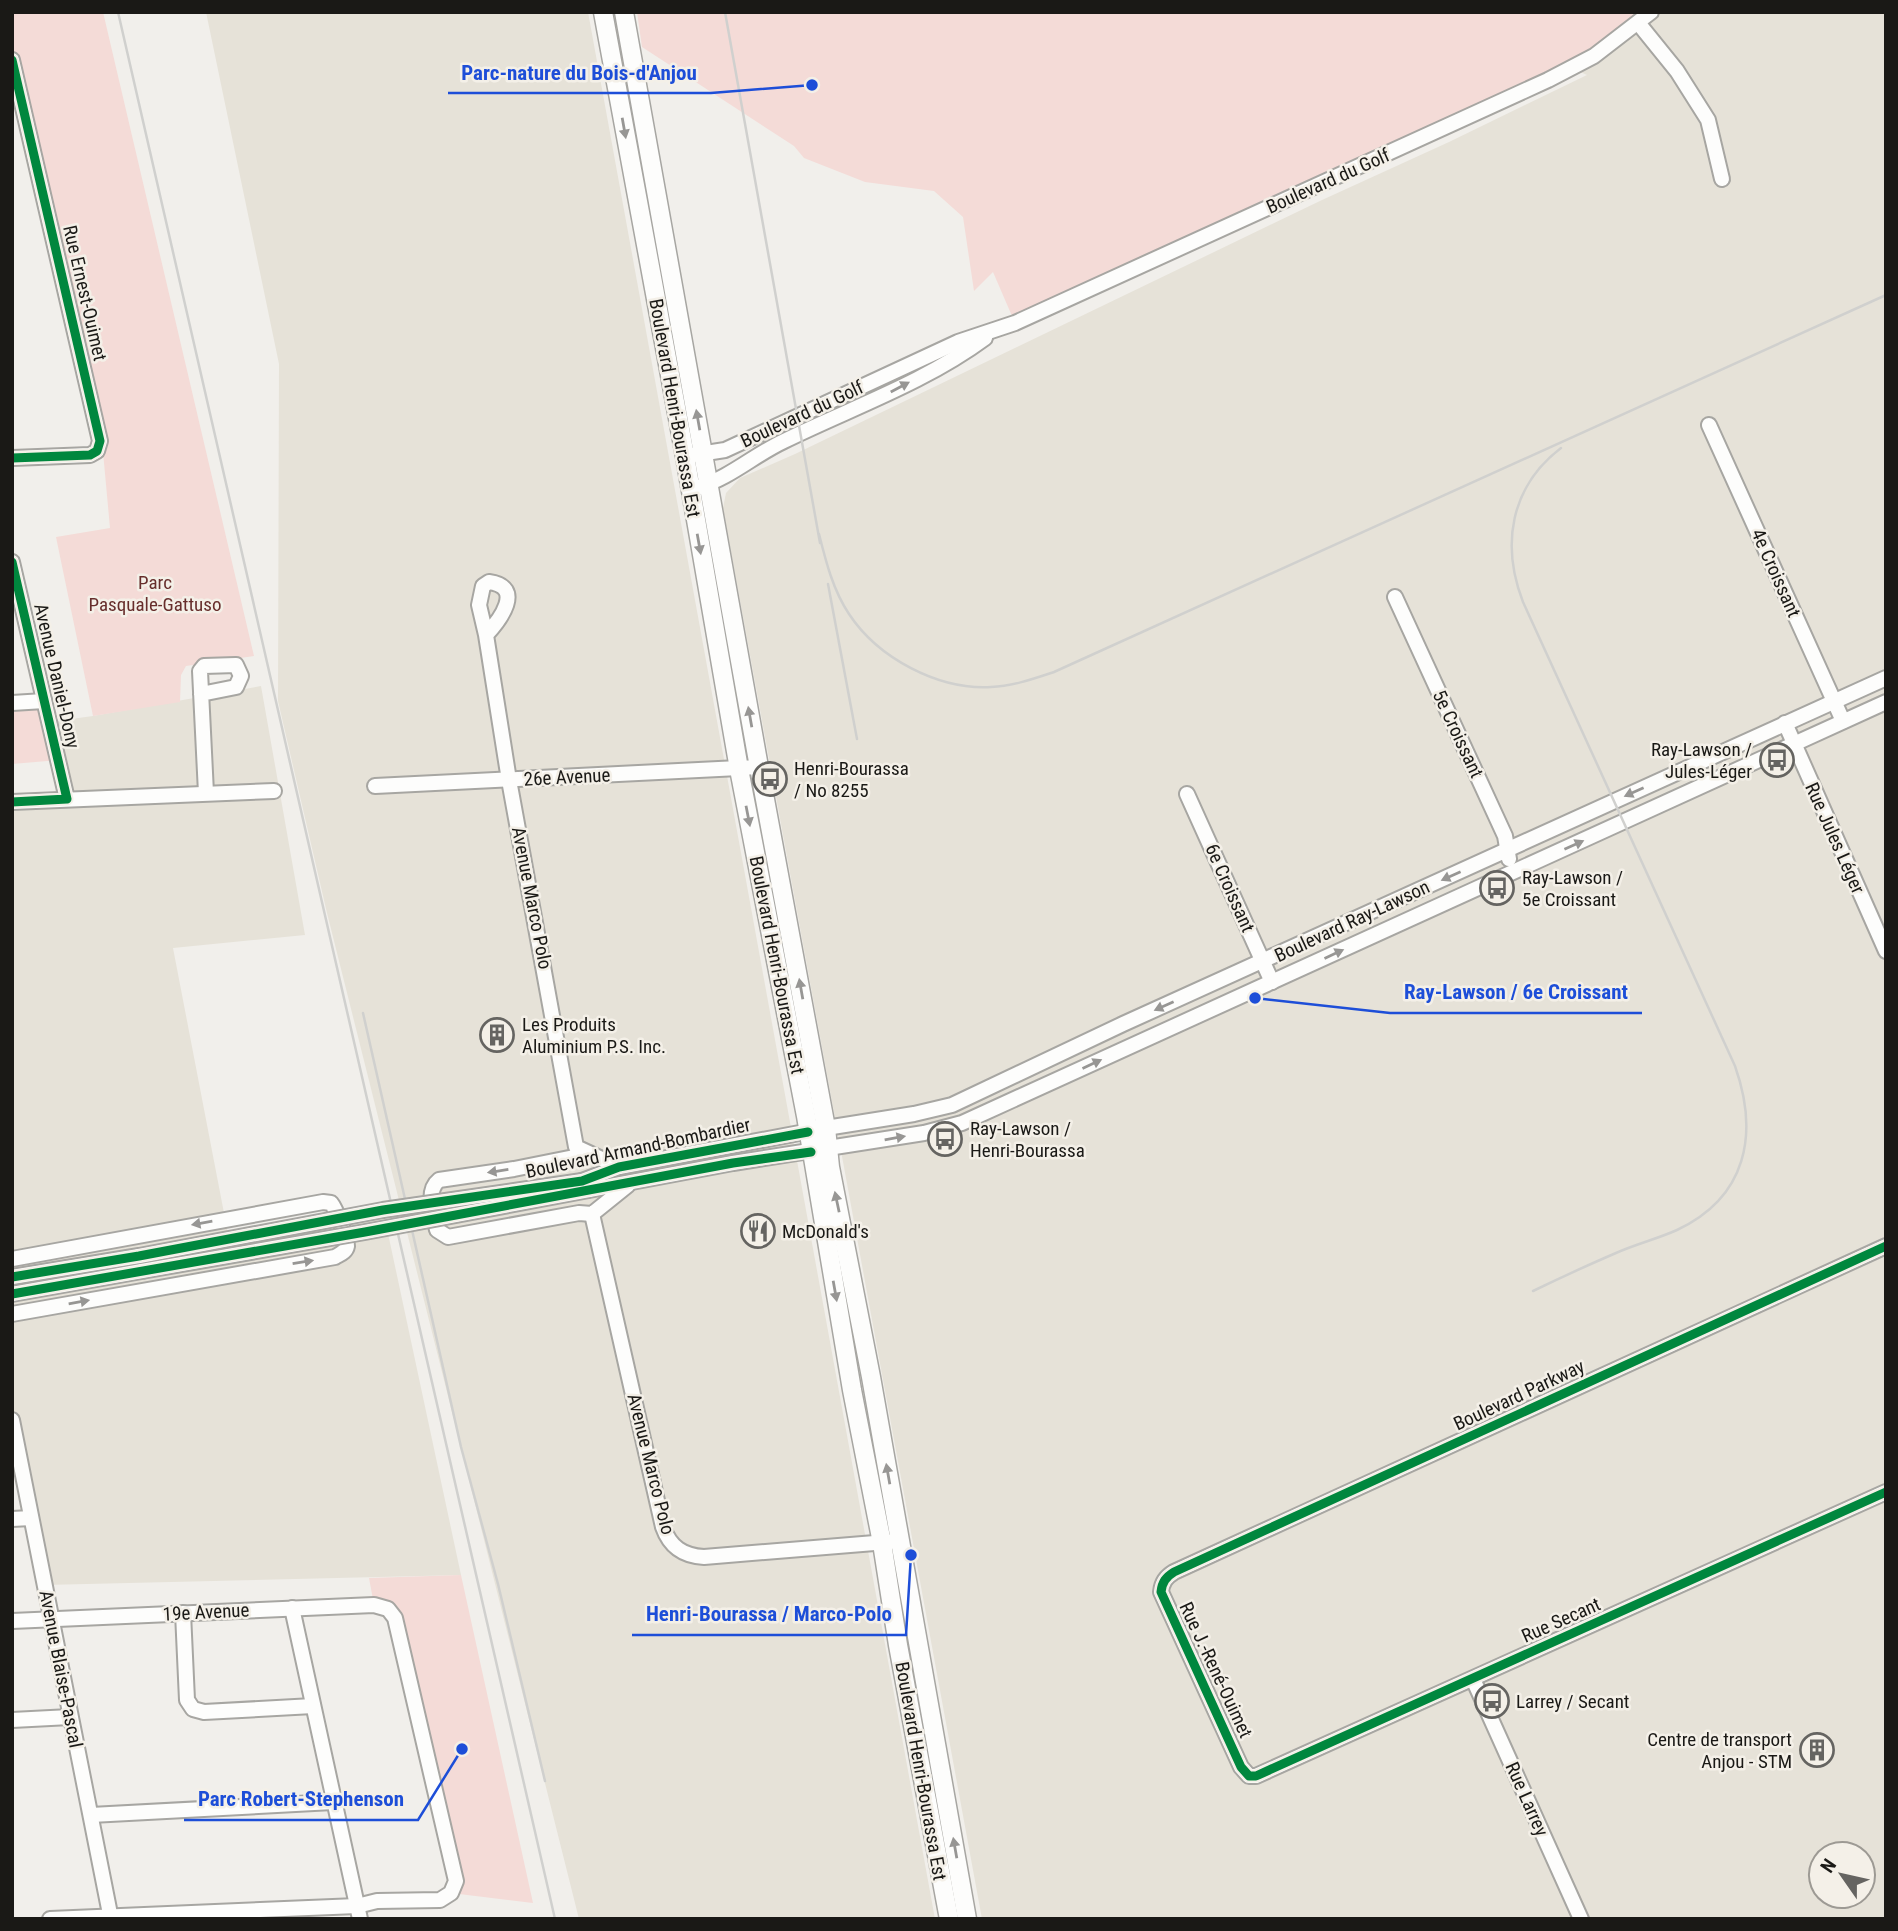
<svg xmlns="http://www.w3.org/2000/svg" width="1898" height="1931" font-family="'Roboto Condensed',sans-serif">
<style>
.built{fill:#e6e2d8;fill-rule:evenodd}
.green{fill:#f4dbd7}
.lines{fill:none;stroke-linecap:round;stroke-linejoin:round}
.minor-casing{stroke:#a7a6a2;stroke-width:18}
.major-casing{stroke:#a7a6a2;stroke-width:21}
.minor{stroke:#fdfdfc;stroke-width:14}
.major{stroke:#fdfdfc;stroke-width:18}
.rail{stroke:#d0d0ce;stroke-width:2.5}
.minor-bridge-casing{stroke:#a7a6a2;stroke-width:18;stroke-linecap:butt}
.minor-bridge{stroke:#fdfdfc;stroke-width:14}
.cycleway-casing{stroke:#f4f0e8;stroke-width:13}
.cycleway{stroke:#00873e;stroke-width:9}
.oneway{fill:#979694}
.labels{text-anchor:middle;dominant-baseline:central;stroke-width:5;stroke-linejoin:round;paint-order:stroke}
.street-label{font-size:19px;fill:#1a1916;stroke:#f4f0e8}
.park-label{font-size:19px;fill:#672e2c;stroke:#f4f0e8}
.poi-label{font-size:19px;fill:#1a1916;stroke:#f4f0e8;text-anchor:start}
.leader{fill:none;stroke:#1d4ed8;stroke-width:2.5}
.callout-dot{fill:#1d4ed8;stroke:#f4f0e8;stroke-width:2.5}
.callout-label{font-size:21px;text-anchor:middle;font-weight:bold;fill:#1d4ed8;stroke:#f4f0e8;stroke-width:5;stroke-linejoin:round;paint-order:stroke}
</style>
<rect width="100%" height="100%" fill="#f1efeb"/>
<g class="built">
<path d="M206 12H588L935 1919H579L327 913 278 701 279 364Z"/>
<path d="M1636 12H1886V1919H982L723 508 726 493 740 478 795 454 1322 200 1449 142 1587 75 1563 64ZM1821 1854H1863V1896H1821Z"/>
<path d="M261 686 305 935 173 948 229 1239 383 1210 461 1575 44 1585 12 1420V804L67 799 49 722 93 716Z"/>
</g>
<g class="green">
<path d="M12 12H103L254 656 186 666 181 675 180 702 93 716 56 537 110 528 102 441 12 54Z"/>
<path d="M637 12H1651L1594 56 1015 323 993 272 974 291 963 217 934 191 865 182 804 158 794 146 642 47Z"/>
<path d="M44 701 59 760 12 764V703Z"/>
<path d="M461 1575 533 1903 451 1893 395 1618 374 1605 369 1578Z"/>
</g>
<g class="lines">
<g class="minor-casing">
<g id="minor">
<path d="M1639 24 1677 71 1708 120 1722 179"/>
<path d="M12 60 100 441 97 451 90 455 12 458"/>
<path d="M1709 425 1843 721"/>
<path d="M693 455 725 450 958 342 1015 323 1548 80 1594 56 1651 12"/>
<path d="M699 487C731 477 754 455 784 441 851 408 924 383 985 338"/>
<path d="M12 562 67 799"/>
<path d="M1395 597 1505 836 1509 859"/>
<path d="M486 635C500 620 525 587 489 582L483 586 479 605 486 635 509 780 576 1147 619 1167"/>
<path d="M201 694 236 687 241 676 236 665 204 666 200 671 206 793"/>
<path d="M12 703 44 701"/>
<path d="M1785 723 1886 951"/>
<path d="M375 786 759 767"/>
<path d="M1187 794 1272 982"/>
<path d="M12 802 274 791"/>
<path d="M589 1154 514 1169 439 1180C425 1191 434 1215 437 1230L448 1237 579 1213 592 1214 628 1185"/>
<path d="M582 1181 619 1167 826 1128 914 1114 952 1105 1123 1024 1886 678"/>
<path d="M589 1190 733 1163 924 1133 962 1123 1886 702"/>
<path d="M592 1214 663 1527C670 1547 683 1556 704 1557L899 1541"/>
<path d="M1886 1246 1174 1572C1166 1577 1162 1582 1161 1592L1241 1767 1249 1776H1256L1886 1492"/>
<path d="M12 1259 323 1202 331 1203C336 1209 347 1238 347 1246 346 1252 340 1254 335 1257L12 1314"/>
<path d="M12 1277 139 1256"/>
<path d="M12 1294 142 1271"/>
<path d="M12 1420 111 1919"/>
<path d="M12 1519 31 1518"/>
<path d="M292 1608 360 1919"/>
<path d="M183 1613 187 1700 193 1709 204 1712 313 1706"/>
<path d="M12 1621 374 1605 388 1609 395 1618 456 1881 451 1893 440 1900 377 1901 357 1906 50 1919"/>
<path d="M1473 1679 1581 1919"/>
<path d="M12 1720 70 1717"/>
<path d="M91 1815 333 1802"/>
</g>
</g>
<g class="major-casing">
<g id="major">
<path d="M603 12 685 456 739 769 806 1116 852 1390 882 1543 898 1645 949 1919"/>
<path d="M624 12 759 767 826 1128 830 1167 871 1377 967 1919"/>
</g>
</g>
<use href="#minor" class="minor"/>
<use href="#major" class="major"/>
<g class="rail">
<path d="M118 12 555 1919"/>
<path d="M725 12 820 543"/>
<path d="M819 534C826 562 833 590 849 614 878 658 938 690 991 687 1013 686 1033 679 1054 672L1886 295"/>
<path d="M828 584 857 739"/>
<path d="M363 1013 461 1447 498 1584 545 1781"/>
<path d="M1533 1291C1560 1278 1588 1265 1616 1253 1636 1244 1657 1239 1677 1230 1747 1197 1759 1134 1735 1066L1523 602C1501 545 1510 487 1561 448"/>
</g>
<g class="minor-bridge-casing">
<g id="minor-bridge">
<path d="M139 1256 383 1210 582 1181"/>
<path d="M142 1271 365 1232 589 1190"/>
</g>
</g>
<use href="#minor-bridge" class="minor-bridge"/>
<g class="cycleway-casing">
<g id="cycleway">
<path d="M12 60 100 441 97 451 90 455 12 458"/>
<path d="M12 562 67 799 12 802"/>
<path d="M1886 1246 1174 1572C1166 1577 1162 1582 1161 1592L1241 1767 1249 1776H1256L1886 1492"/>
<path d="M12 1277 139 1256 383 1210 582 1181 619 1167 808 1132"/>
<path d="M12 1294 365 1232 733 1163 811 1152"/>
</g>
</g>
<use href="#cycleway" class="cycleway"/>
</g>
<defs><path id="oneway-solid" d="M-6-.8H1V-3.2L6.5 0L1 3.2V.8H-6Z" transform="scale(1.75)"/></defs>
<g class="oneway">
<use href="#oneway-solid" transform="translate(624 128) rotate(80)"/>
<use href="#oneway-solid" transform="translate(900 387) rotate(-28)"/>
<use href="#oneway-solid" transform="translate(698 420) rotate(-100)"/>
<use href="#oneway-solid" transform="translate(699 544) rotate(80)"/>
<use href="#oneway-solid" transform="translate(750 717) rotate(-100)"/>
<use href="#oneway-solid" transform="translate(1634 792) rotate(156)"/>
<use href="#oneway-solid" transform="translate(748 816) rotate(79)"/>
<use href="#oneway-solid" transform="translate(1574 845) rotate(-24)"/>
<use href="#oneway-solid" transform="translate(1451 876) rotate(156)"/>
<use href="#oneway-solid" transform="translate(1334 954) rotate(-25)"/>
<use href="#oneway-solid" transform="translate(801 989) rotate(-100)"/>
<use href="#oneway-solid" transform="translate(1164 1006) rotate(156)"/>
<use href="#oneway-solid" transform="translate(1092 1064) rotate(-25)"/>
<use href="#oneway-solid" transform="translate(895 1138) rotate(-10)"/>
<use href="#oneway-solid" transform="translate(498 1171) rotate(171)"/>
<use href="#oneway-solid" transform="translate(837 1202) rotate(-102)"/>
<use href="#oneway-solid" transform="translate(202 1223) rotate(170)"/>
<use href="#oneway-solid" transform="translate(303 1262) rotate(-9)"/>
<use href="#oneway-solid" transform="translate(835 1291) rotate(80)"/>
<use href="#oneway-solid" transform="translate(79 1302) rotate(-10)"/>
<use href="#oneway-solid" transform="translate(888 1474) rotate(-100)"/>
<use href="#oneway-solid" transform="translate(955 1848) rotate(-100)"/>
</g>
<defs>
<g id="bus-ring" transform="scale(1.75)"><circle r="9.5" fill="#f4f0e8" stroke="#656461" stroke-width="1.5"/><path d="M-5-6H5V4H4V6H2V4H-2V6H-4V4H-5ZM-3.5-4V0h7V-4ZM-3.5 1.2v1.5H-2V1.2ZM2 1.2v1.5H3.5V1.2Z" fill="#656461"/></g>
<g id="building-ring" transform="scale(1.75)"><circle r="9.5" fill="#f4f0e8" stroke="#656461" stroke-width="1.5"/><path d="M-4-6H4V6H1V3H-1V6H-4ZM-2.5-4.3h1.7v1.8h-1.7ZM.8-4.3h1.7v1.8H.8ZM-2.5-1h1.7V.8h-1.7ZM.8-1h1.7V.8H.8Z" fill="#656461"/></g>
<g id="restaurant-ring" transform="scale(1.75)"><circle r="9.5" fill="#f4f0e8" stroke="#656461" stroke-width="1.5"/><path d="M-5-6h1v4h1v-4h1v4h1v-4h1v5L-1.5 .5V6h-2V.5L-5-1ZM5-6V6H3V1.5H1.5Q1.5-4 5-6Z" fill="#656461"/></g>
</defs>
<g fill-rule="evenodd">
<use href="#bus-ring" x="1777" y="760"/>
<use href="#bus-ring" x="770" y="779"/>
<use href="#bus-ring" x="1497" y="888"/>
<use href="#building-ring" x="497" y="1035"/>
<use href="#bus-ring" x="945" y="1139"/>
<use href="#restaurant-ring" x="758" y="1231"/>
<use href="#bus-ring" x="1492" y="1701"/>
<use href="#building-ring" x="1817" y="1750"/>
</g>
<g class="labels">
<g class="street-label">
<text transform="translate(1328 181) rotate(-24)">Boulevard du Golf</text>
<text transform="translate(85 293) rotate(77)">Rue Ernest-Ouimet</text>
<text transform="translate(675 408) rotate(80)">Boulevard Henri-Bourassa Est</text>
<text transform="translate(802 414) rotate(-25)">Boulevard du Golf</text>
<text transform="translate(1776 573) rotate(66)">4e Croissant</text>
<text transform="translate(57 676) rotate(77)">Avenue Daniel-Dony</text>
<text transform="translate(1458 734) rotate(65)">5e Croissant</text>
<text transform="translate(567 777) rotate(-3)">26e Avenue</text>
<text transform="translate(1835 838) rotate(66)">Rue Jules Léger</text>
<text transform="translate(1230 888) rotate(66)">6e Croissant</text>
<text transform="translate(532 898) rotate(79)">Avenue Marco Polo</text>
<text transform="translate(1352 921) rotate(-25)">Boulevard Ray-Lawson</text>
<text transform="translate(777 965) rotate(79)">Boulevard Henri-Bourassa Est</text>
<text transform="translate(638 1148) rotate(-12)">Boulevard Armand-Bombardier</text>
<text transform="translate(1519 1395) rotate(-25)">Boulevard Parkway</text>
<text transform="translate(651 1464) rotate(76)">Avenue Marco Polo</text>
<text transform="translate(206 1612) rotate(-3)">19e Avenue</text>
<text transform="translate(1561 1620) rotate(-24)">Rue Secant</text>
<text transform="translate(61 1669) rotate(79)">Avenue Blaise-Pascal</text>
<text transform="translate(1216 1670) rotate(65)">Rue J.-René-Ouimet</text>
<text transform="translate(921 1771) rotate(80)">Boulevard Henri-Bourassa Est</text>
<text transform="translate(1527 1799) rotate(66)">Rue Larrey</text>
</g>
<g class="park-label">
<text x="155" y="582">Parc<tspan x="155" dy="22">Pasquale-Gattuso</tspan></text>
</g>
<g class="poi-label">
<text x="1752" y="749" text-anchor="end">Ray-Lawson /<tspan x="1752" dy="22">Jules-Léger</tspan></text>
<text x="794" y="768">Henri-Bourassa<tspan x="794" dy="22">/ No 8255</tspan></text>
<text x="1522" y="877">Ray-Lawson /<tspan x="1522" dy="22">5e Croissant</tspan></text>
<text x="522" y="1024">Les Produits<tspan x="522" dy="22">Aluminium P.S. Inc.</tspan></text>
<text x="970" y="1128">Ray-Lawson /<tspan x="970" dy="22">Henri-Bourassa</tspan></text>
<text x="782" y="1231">McDonald's</text>
<text x="1516" y="1701">Larrey / Secant</text>
<text x="1792" y="1739" text-anchor="end">Centre de transport<tspan x="1792" dy="22">Anjou - STM</tspan></text>
</g>
</g>
<path class="leader" d="M812 85L711 93H448M1255 998L1390 1013H1642M911 1555L906 1635H632M462 1749L418 1820H184"/>
<g class="callout-dot">
<circle cx="812" cy="85" r="7"/>
<circle cx="1255" cy="998" r="7"/>
<circle cx="911" cy="1555" r="7"/>
<circle cx="462" cy="1749" r="7"/>
</g>
<g class="callout-label">
<text x="579" y="80">Parc-nature du Bois-d'Anjou</text>
<text x="1516" y="999">Ray-Lawson / 6e Croissant</text>
<text x="769" y="1621">Henri-Bourassa / Marco-Polo</text>
<text x="301" y="1806">Parc Robert-Stephenson</text>
</g>
<rect width="1898" height="1931" fill="none" stroke="#1a1916" stroke-width="28"/>
<g transform="translate(1842 1875) rotate(304)"><circle r="33" fill="#f4f0e8" stroke="#9d9a94" stroke-width="2"/>
<path d="M0-5L12 26L0 18L-12 26Z" fill="#656461"/>
<text y="-10" font-size="19" font-weight="bold" text-anchor="middle" fill="#1a1916">N</text>
</g>
</svg>
